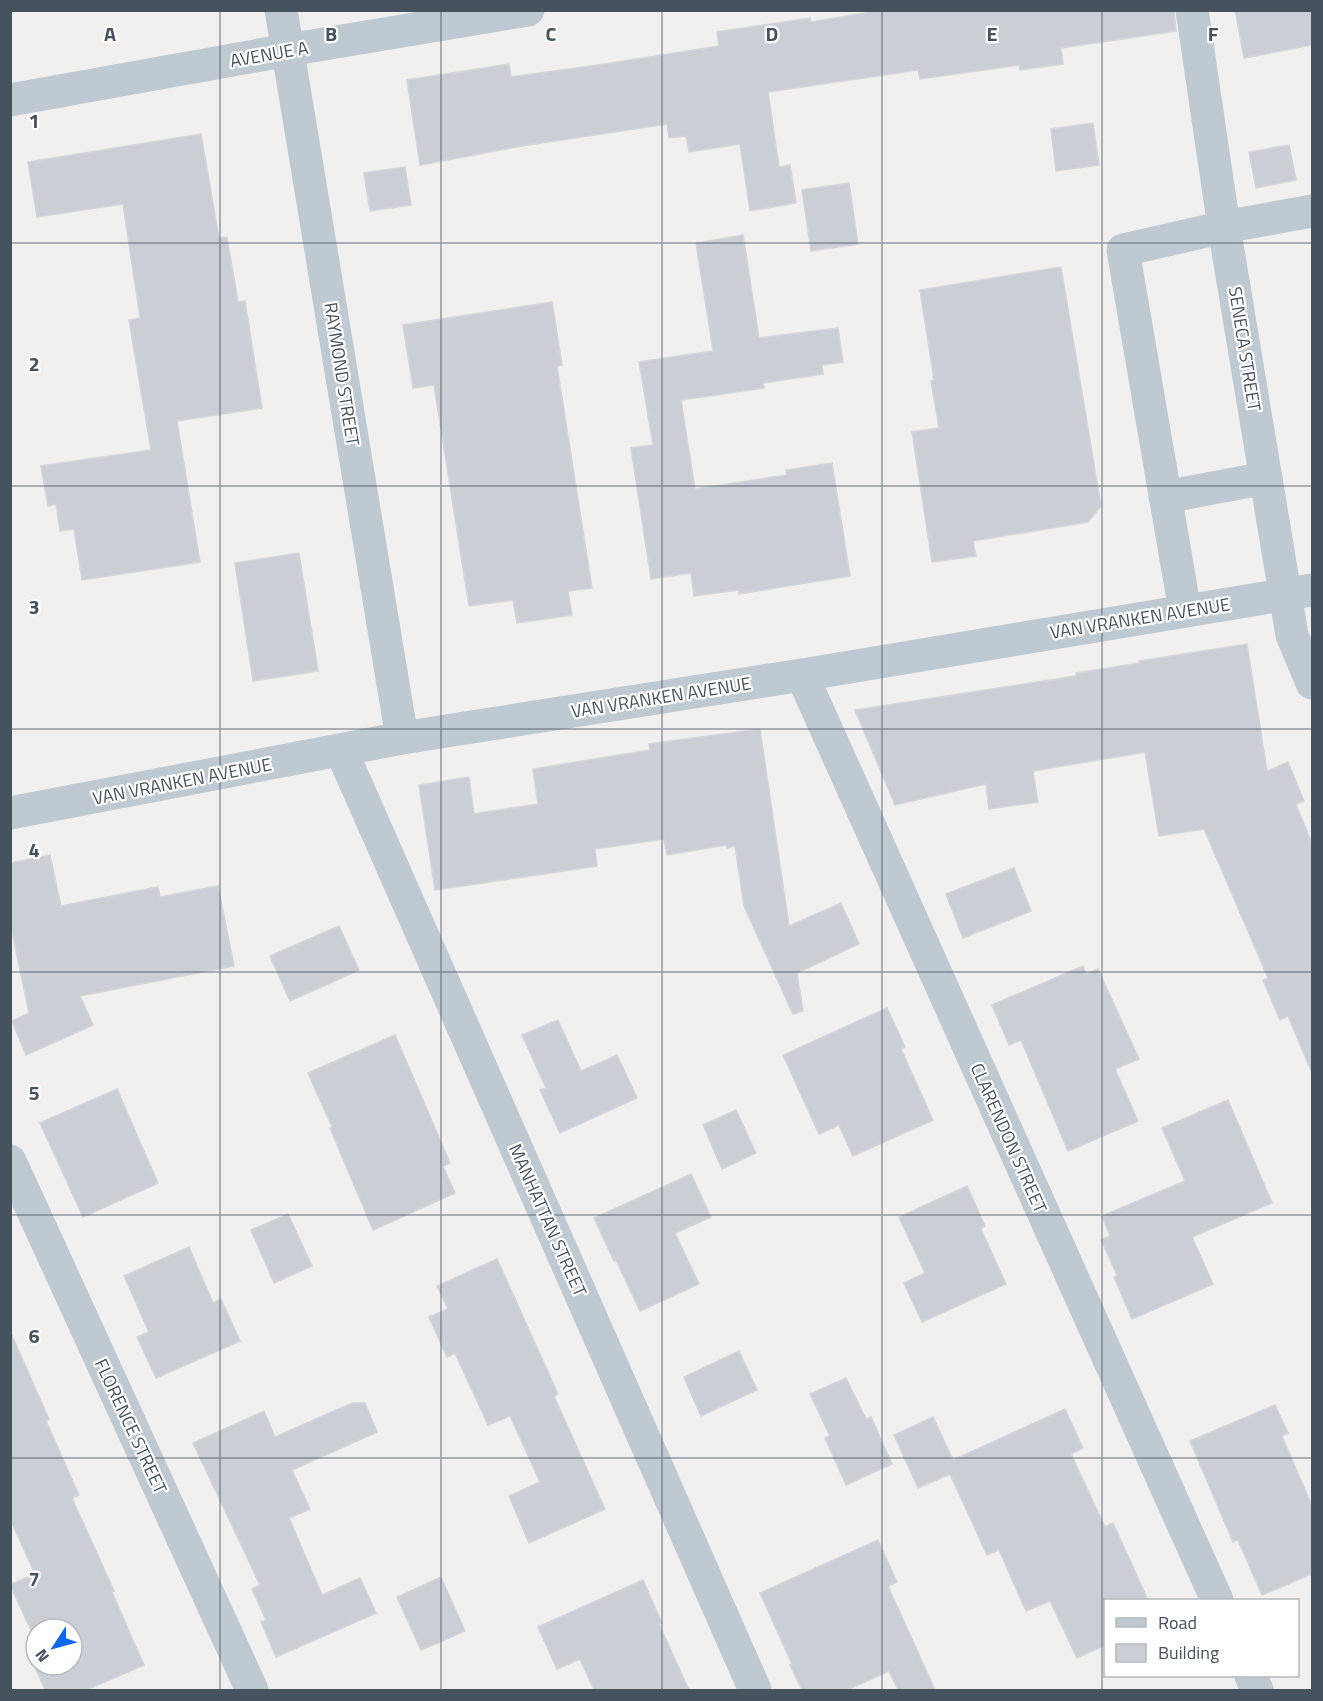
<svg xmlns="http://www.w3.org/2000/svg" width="1323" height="1701" font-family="'Titillium Web',sans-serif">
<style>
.building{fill:#cbced4;stroke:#d3d5db;stroke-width:1.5}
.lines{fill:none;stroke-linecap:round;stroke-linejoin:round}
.minor{stroke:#bfc9d2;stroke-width:33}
.grid{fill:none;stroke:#46525e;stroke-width:1.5;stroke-opacity:0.55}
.labels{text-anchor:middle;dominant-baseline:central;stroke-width:4.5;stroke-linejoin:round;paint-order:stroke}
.street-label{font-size:18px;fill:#46525e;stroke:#fff}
.grid-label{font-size:20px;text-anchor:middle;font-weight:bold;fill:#46525e;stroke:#fff;stroke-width:4.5;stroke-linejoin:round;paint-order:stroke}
</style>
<rect width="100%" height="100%" fill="#f2efef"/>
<g class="building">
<path d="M883 10H1174L1176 31 1061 48 1063 64 1020 70 1019 65 920 79 918 70 768 92 779 167 790 165 796 203 750 211 740 144 689 152 686 136 669 138 667 124 522 146 420 165 407 80 509 64 511 77 605 64 719 46 717 32 810 18 811 22Z"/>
<path d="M1235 10H1312V45L1244 58Z"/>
<path d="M1093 123 1099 165 1056 171 1051 129Z"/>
<path d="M201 134 219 238 227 237 238 302 245 301 262 408 177 421 200 562 82 580 74 529 60 531 56 504 48 506 41 466 151 450 129 320 140 318 123 204 37 217 28 162Z"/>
<path d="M1289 145 1296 180 1256 188 1249 152Z"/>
<path d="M405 167 411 205 370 211 364 173Z"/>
<path d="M849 183 858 244 811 251 802 190Z"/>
<path d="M743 235 759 338 838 328 843 362 822 365 823 374 763 383 764 388 681 400 695 489 787 475 786 470 832 463 850 576 739 594V590L694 596 691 573 651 579 631 448 653 445 639 362 713 351 696 243Z"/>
<path d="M1061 267 1101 506 1088 522 973 541 976 556 932 562 912 432 939 428 931 381 934 380 920 290Z"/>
<path d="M552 302 562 365 557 366 592 588 568 591 572 615 517 623 513 600 469 606 434 385 413 388 403 325Z"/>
<path d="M299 553 318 671 253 681 235 563Z"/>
<path d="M1247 644 1267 771 1288 762 1304 801 1296 804 1312 844V1073L1288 1016 1280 1020 1263 980 1268 978 1204 829 1159 836 1145 752 1033 771 1038 802 989 809 986 784 895 805 855 710 1076 676V673L1140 663 1139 661Z"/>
<path d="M760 729 789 926 841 903 859 944 797 973 803 1011 793 1014 744 906 735 846 727 848 726 845 667 855 664 839 595 849 597 866 435 890 419 785 469 777 474 814 538 804 533 769 650 750 649 744Z"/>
<path d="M50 855 61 906 158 887 160 897 218 886 234 966 80 996 93 1025 26 1055 12 1021 29 1013 10 922V863Z"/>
<path d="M1014 868 1031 911 963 938 946 894Z"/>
<path d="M339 926 359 970 290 1001 270 956Z"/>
<path d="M1083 966 1086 974 1098 969 1139 1059 1115 1069 1138 1121 1068 1151 1021 1040 1009 1045 992 1005Z"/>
<path d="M887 1008 905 1047 901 1049 933 1120 853 1156 839 1125 819 1134 783 1055Z"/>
<path d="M558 1020 581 1071 617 1055 637 1098 560 1133 540 1090 546 1088 522 1035Z"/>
<path d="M395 1035 450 1163 443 1166 455 1193 373 1230 330 1128 332 1127 308 1073Z"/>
<path d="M117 1089 158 1183 83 1217 40 1123Z"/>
<path d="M1228 1100 1272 1203 1192 1237 1213 1284 1132 1319 1114 1277 1117 1275 1101 1240 1110 1236 1102 1216 1185 1181 1162 1128Z"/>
<path d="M736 1110 756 1153 722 1169 703 1125Z"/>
<path d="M691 1174 711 1217 675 1233 699 1284 640 1311 616 1260 614 1261 594 1218Z"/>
<path d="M967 1186 985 1226 981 1229 1006 1284 922 1322 904 1283 925 1273 899 1217Z"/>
<path d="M288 1214 312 1266 274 1283 251 1230Z"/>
<path d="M189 1247 213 1303 221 1299 240 1341 156 1378 137 1337 149 1332 124 1276Z"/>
<path d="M497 1259 558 1394 554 1396 605 1509 529 1543 509 1496 540 1482 510 1416 488 1425 455 1353 447 1357 429 1317 448 1309 437 1286Z"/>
<path d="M10 1331 49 1419 46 1421 79 1495 72 1498 114 1591 112 1592 144 1665 86 1690H45L30 1655 36 1652V1665H72V1629H36V1641L10 1585 35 1574 10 1519Z"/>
<path d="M739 1351 757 1390 701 1416 684 1377Z"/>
<path d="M846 1378 866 1419 871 1417 892 1464 846 1485 825 1438 830 1436 810 1394Z"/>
<path d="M352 1403H365L377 1432 292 1470 310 1509 289 1518 322 1595 360 1578 376 1613 276 1657 261 1622 266 1620 252 1589 260 1585 193 1443 264 1411 275 1437Z"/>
<path d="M1275 1405 1288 1433 1282 1436 1312 1506V1574L1262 1595 1238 1540 1233 1542 1190 1441Z"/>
<path d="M1065 1409 1083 1448 1071 1454 1105 1527 1113 1523 1148 1600H1106V1645L1077 1658 1050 1601 1026 1611 999 1550 987 1555 950 1474 918 1488 894 1435 933 1417 953 1460Z"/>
<path d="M878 1540 897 1582 888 1586 935 1690H898L889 1671 847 1690H802L790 1665 792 1664 760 1593Z"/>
<path d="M441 1577 465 1631 421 1650 397 1597Z"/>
<path d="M643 1580 662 1623 659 1624 689 1690H594L580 1659 557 1669 538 1627Z"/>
</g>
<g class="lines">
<g class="minor">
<path d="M281 10 402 738"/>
<path d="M1192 10 1224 227 1292 635 1312 683"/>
<path d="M10 100 288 50 528 10"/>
<path d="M1165 497 1266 478"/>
<path d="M1185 611 1123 250 1224 227 1312 211"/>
<path d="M802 675 1217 1600"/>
<path d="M341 750 755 1690"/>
<path d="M10 813 402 738 802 675 1312 590"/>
<path d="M10 1161 252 1690"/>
<path d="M1251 1676 1257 1690"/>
</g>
</g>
<path class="grid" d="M220 10V1690M441 10V1690M662 10V1690M882 10V1690M1102 10V1690M10 243H1312M10 486H1312M10 729H1312M10 972H1312M10 1215H1312M10 1458H1312"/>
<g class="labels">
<g class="street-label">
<text transform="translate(269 54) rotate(-10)">AVENUE A</text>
<text transform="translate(1245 349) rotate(81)">SENECA STREET</text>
<text transform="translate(342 374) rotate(81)">RAYMOND STREET</text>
<text transform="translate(1140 618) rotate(-9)">VAN VRANKEN AVENUE</text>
<text transform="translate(661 697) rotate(-9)">VAN VRANKEN AVENUE</text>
<text transform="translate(182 781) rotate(-11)">VAN VRANKEN AVENUE</text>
<text transform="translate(1009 1138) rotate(66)">CLARENDON STREET</text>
<text transform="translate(548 1220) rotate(66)">MANHATTAN STREET</text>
<text transform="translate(131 1426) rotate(65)">FLORENCE STREET</text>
</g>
</g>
<g class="grid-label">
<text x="110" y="41">A</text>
<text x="331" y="41">B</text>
<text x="551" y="41">C</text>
<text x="772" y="41">D</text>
<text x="992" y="41">E</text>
<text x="1213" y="41">F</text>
<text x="34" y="128">1</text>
<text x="34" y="371">2</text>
<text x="34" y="614">3</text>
<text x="34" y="857">4</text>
<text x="34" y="1100">5</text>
<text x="34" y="1343">6</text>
<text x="34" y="1586">7</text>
</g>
<rect width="1323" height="1701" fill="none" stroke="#46525e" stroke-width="24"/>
<rect x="1104" y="1599" width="195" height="78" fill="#ffffff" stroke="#b5babf" stroke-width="1.5"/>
<rect x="1116" y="1618" width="30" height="9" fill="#bfc9d2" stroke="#b5babf" stroke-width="1.5"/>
<text x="1158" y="1629" font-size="18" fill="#46525e">Road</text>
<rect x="1116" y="1644" width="30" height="18" fill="#cbced4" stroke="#b5babf" stroke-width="1.5"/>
<text x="1158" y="1659" font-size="18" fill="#46525e">Building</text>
<g transform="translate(54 1647) rotate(234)"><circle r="28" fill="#ffffff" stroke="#b5babf" stroke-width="1.5"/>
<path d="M0-4.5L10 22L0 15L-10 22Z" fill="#0d68ee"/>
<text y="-9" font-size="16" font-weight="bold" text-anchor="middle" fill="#46525e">N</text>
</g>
</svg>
